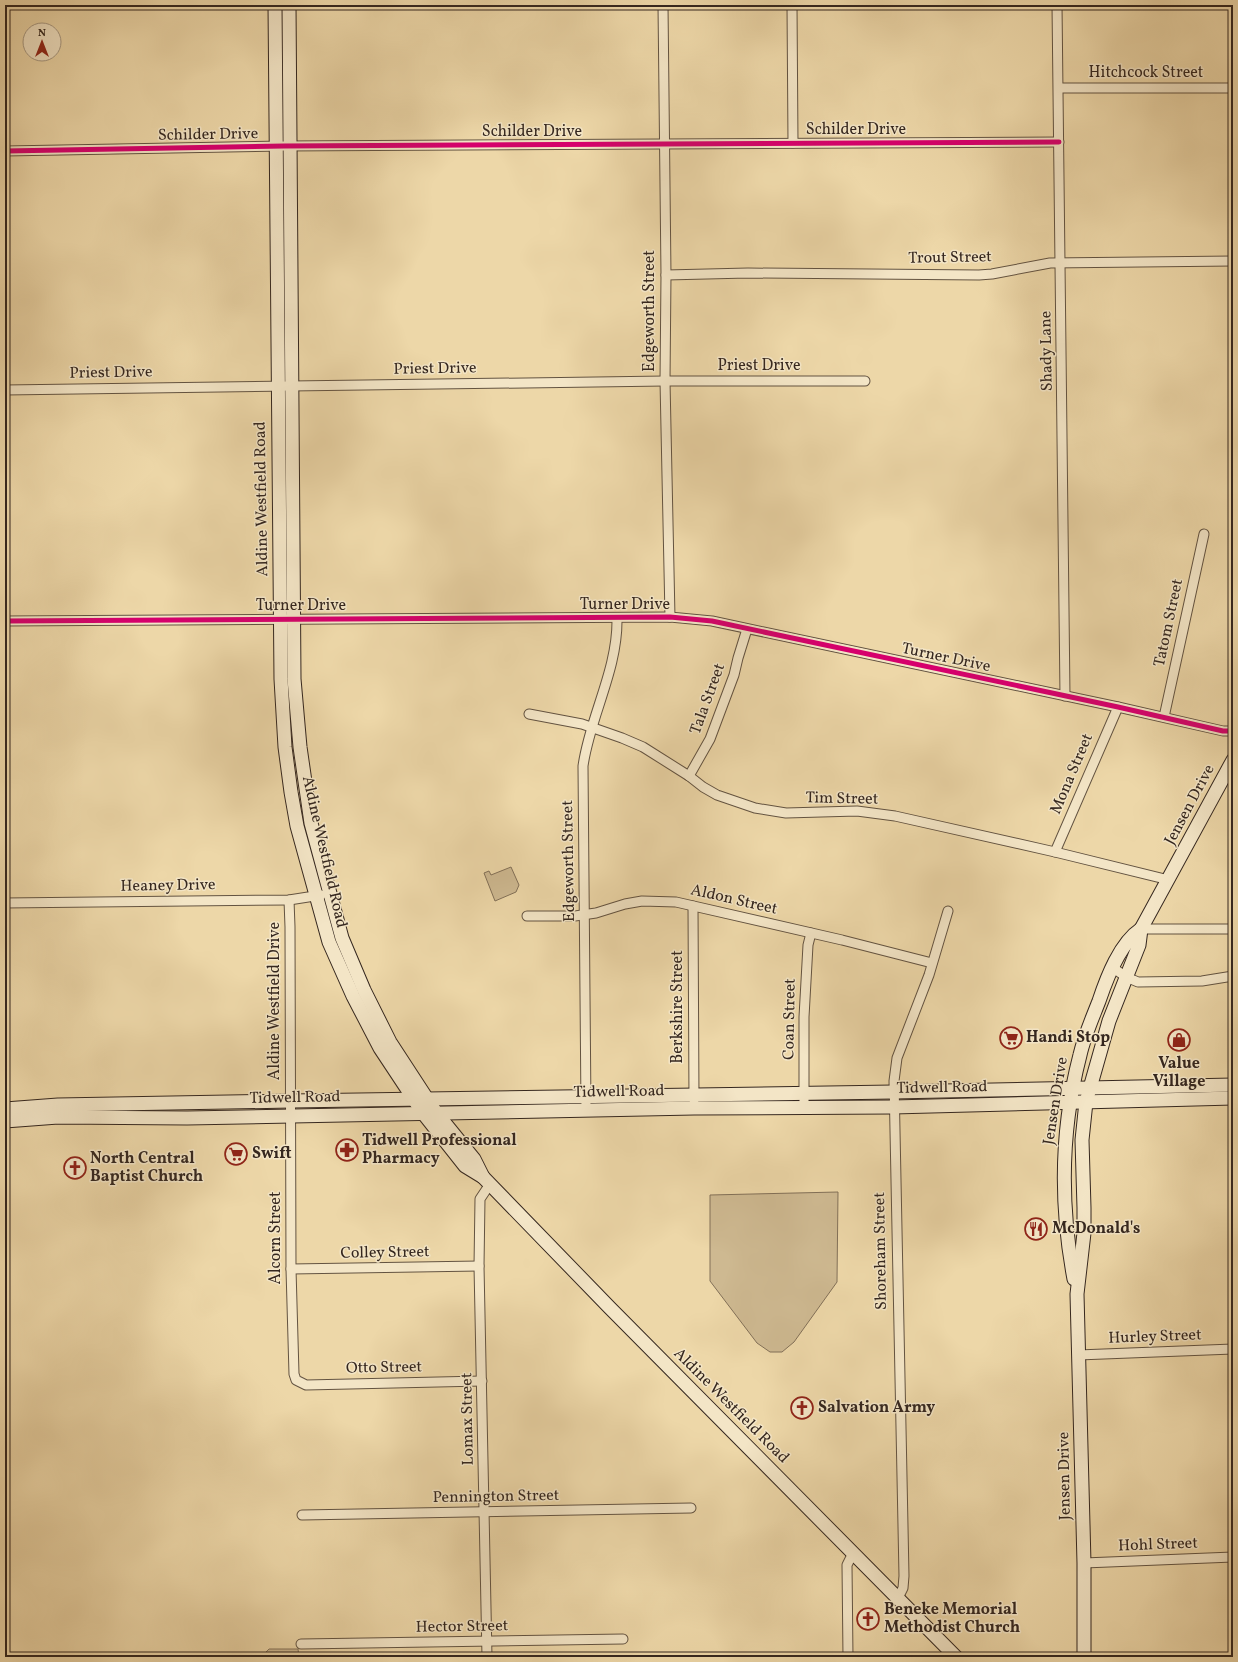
<svg xmlns="http://www.w3.org/2000/svg" width="1238" height="1662" font-family="Vollkorn,serif">
<style>
.green{fill:#ceb991;stroke:#827058}
.lines{fill:none;stroke-linecap:round;stroke-linejoin:round}
.street-casing{stroke:#635341;stroke-width:11}
.secondary-casing{stroke:#35271f;stroke-width:15}
.street{stroke:#f3e5c6;stroke-width:9}
.secondary{stroke:#f3e5c6;stroke-width:13}
.cycleway-casing{stroke:#f3e5c6;stroke-width:8}
.cycleway{stroke:#d6006c;stroke-width:5}
.labels{text-anchor:middle;dominant-baseline:central;stroke-width:3;stroke-linejoin:round;paint-order:stroke}
.street-label{font-size:16px;fill:#35271f;stroke:#f3e5c6}
.poi-label{font-size:16px;font-weight:bold;fill:#35271f;stroke:#f3e5c6;text-anchor:start}
</style>
<rect width="100%" height="100%" fill="#edd7a8"/>
<filter id="stains"><feTurbulence type="fractalNoise" baseFrequency=".005" numOctaves="4"/><feColorMatrix values="0 0 0 0 .2 0 0 0 0 .09 0 0 0 0 .02 0 0 0 .5 -.17"/></filter>
<radialGradient id="worn" r=".72"><stop offset=".6" stop-color="#630" stop-opacity="0"/><stop offset="1" stop-color="#630" stop-opacity=".3"/></radialGradient>
<g class="green">
<path d="M511 867 519 885 516 892 495 901 484 873 489 871 491 875Z"/>
<path d="M838 1192 837 1282 794 1342 782 1352H770L757 1343 710 1281V1195Z"/>
<path d="M269 1649H298L299 1657H5L265 1653Z"/>
</g>
<g class="lines">
<g class="street-casing">
<g id="street">
<path d="M663 5 666 275 665 381 670 617"/>
<path d="M792 5 793 143"/>
<path d="M1057 5 1065 696"/>
<path d="M1059 88H1233"/>
<path d="M5 151 284 146 1059 142"/>
<path d="M666 275 748 273 979 275 992 274 1050 263 1233 261"/>
<path d="M5 390 665 381H865"/>
<path d="M5 621 670 617 712 621 1118 707 1223 731H1233"/>
<path d="M529 714 582 724 622 738 643 747 689 776 703 787 717 795 755 808 786 813 857 811 895 816 1055 852 1169 880"/>
<path d="M1164 717 1204 534"/>
<path d="M689 776 710 739 734 675 738 658 747 629"/>
<path d="M1055 852 1118 707"/>
<path d="M289 900 290 927 291 1269 294 1374 296 1380 306 1385 482 1381"/>
<path d="M5 903 289 900 321 895"/>
<path d="M693 906 694 1100"/>
<path d="M527 916H575L596 913 625 904 642 901 676 902 842 940 932 963"/>
<path d="M1141 929H1233"/>
<path d="M1112 967 1126 977 1138 982 1202 981 1233 976"/>
<path d="M804 1107V1017L808 945 811 933"/>
<path d="M586 1109 583 766C590 716 618 670 617 618"/>
<path d="M291 1269 479 1266"/>
<path d="M1078 1355 1233 1349"/>
<path d="M302 1515 691 1508"/>
<path d="M1084 1563 1233 1557"/>
<path d="M898 1598 903 1588 904 1576 894 1081 897 1058 929 975 948 911"/>
<path d="M301 1644 623 1639"/>
<path d="M487 1657 479 1266 480 1199 490 1184"/>
<path d="M848 1657 847 1565 853 1553"/>
</g>
</g>
<g class="secondary-casing">
<g id="secondary">
<path d="M275 5 281 679 285 747 291 792 297 826 329 942 353 996 380 1048 423 1113 465 1166 483 1177 610 1308 956 1657"/>
<path d="M289 5 294 679 300 747 311 823 342 938 364 990 390 1042 435 1111 474 1159 483 1177"/>
<path d="M5 1109 58 1105 291 1101 893 1092 1233 1085"/>
<path d="M5 1121 58 1117 187 1118 694 1108 893 1107 1233 1098"/>
<path d="M1074 1279C1060 1205 1061 1128 1080 1055 1084 1037 1092 1019 1099 1001 1107 977 1120 943 1141 929"/>
<path d="M1084 1657V1563L1077 1294 1084 1233V1208L1082 1140 1086 1102 1090 1088 1109 1021 1139 945 1141 929 1233 760"/>
</g>
</g>
<use href="#street" class="street"/>
<use href="#secondary" class="secondary"/>
<g class="cycleway-casing">
<g id="cycleway">
<path d="M5 151 284 146 1059 142"/>
<path d="M5 621 670 617 712 621 1118 707 1223 731H1233"/>
</g>
</g>
<use href="#cycleway" class="cycleway"/>
</g>
<defs>
<g id="supermarket-ring" transform="scale(1.15)"><circle r="9.5" fill="#f3e5c6" stroke="#8f2418" stroke-width="1.5"/><path d="M-6-5.5h2.5l.6 2H6L4.5 2H-2.5L-4.4-4H-6ZM-1.5 3.2a1.3 1.3 0 1 0 .1 0ZM3 3.2a1.3 1.3 0 1 0 .1 0Z" fill="#8f2418"/></g>
<g id="shop-ring" transform="scale(1.15)"><circle r="9.5" fill="#f3e5c6" stroke="#8f2418" stroke-width="1.5"/><path d="M-5-2.5h2.3a2.7 3.5 0 0 1 5.4 0H5L5.5 6h-11ZM-1.5-2.5h3a1.5 2.3 0 0 0-3 0Z" fill="#8f2418"/></g>
<g id="pharmacy-ring" transform="scale(1.15)"><circle r="9.5" fill="#f3e5c6" stroke="#8f2418" stroke-width="1.5"/><path d="M-2-6h4v4h4v4h-4v4h-4v-4h-4v-4h4Z" fill="#8f2418"/></g>
<g id="church-ring" transform="scale(1.15)"><circle r="9.5" fill="#f3e5c6" stroke="#8f2418" stroke-width="1.5"/><path d="M-1.2-6h2.4v3.5h3.3v2.4h-3.3V6h-2.4V-.1h-3.3v-2.4h3.3Z" fill="#8f2418"/></g>
<g id="restaurant-ring" transform="scale(1.15)"><circle r="9.5" fill="#f3e5c6" stroke="#8f2418" stroke-width="1.5"/><path d="M-5-6h1v4h1v-4h1v4h1v-4h1v5L-1.5 .5V6h-2V.5L-5-1ZM5-6V6H3V1.5H1.5Q1.5-4 5-6Z" fill="#8f2418"/></g>
</defs>
<g fill-rule="evenodd">
<use href="#supermarket-ring" x="1011" y="1038"/>
<use href="#shop-ring" x="1179" y="1040"/>
<use href="#pharmacy-ring" x="347" y="1150"/>
<use href="#supermarket-ring" x="236" y="1154"/>
<use href="#church-ring" x="75" y="1168"/>
<use href="#restaurant-ring" x="1036" y="1229"/>
<use href="#church-ring" x="802" y="1408"/>
<use href="#church-ring" x="868" y="1619"/>
</g>
<g class="labels">
<g class="street-label">
<text x="1146" y="73">Hitchcock Street</text>
<text x="856" y="130">Schilder Drive</text>
<text x="532" y="132">Schilder Drive</text>
<text transform="translate(208 135) rotate(-1)">Schilder Drive</text>
<text transform="translate(950 258) rotate(-1)">Trout Street</text>
<text transform="translate(650 311) rotate(-90)">Edgeworth Street</text>
<text transform="translate(1047 351) rotate(-91)">Shady Lane</text>
<text x="759" y="366">Priest Drive</text>
<text transform="translate(435 369) rotate(-1)">Priest Drive</text>
<text transform="translate(111 373) rotate(-1)">Priest Drive</text>
<text transform="translate(262 499) rotate(-91)">Aldine Westfield Road</text>
<text x="625" y="605">Turner Drive</text>
<text x="301" y="606">Turner Drive</text>
<text transform="translate(1169 623) rotate(-78)">Tatom Street</text>
<text transform="translate(946 658) rotate(12)">Turner Drive</text>
<text transform="translate(708 699) rotate(-70)">Tala Street</text>
<text transform="translate(1072 774) rotate(-67)">Mona Street</text>
<text transform="translate(842 799) rotate(1)">Tim Street</text>
<text transform="translate(1190 805) rotate(-62)">Jensen Drive</text>
<text transform="translate(324 852) rotate(77)">Aldine Westfield Road</text>
<text transform="translate(569 861) rotate(-91)">Edgeworth Street</text>
<text transform="translate(168 886) rotate(-1)">Heaney Drive</text>
<text transform="translate(734 900) rotate(13)">Aldon Street</text>
<text transform="translate(275 1001) rotate(-90)">Aldine Westfield Drive</text>
<text transform="translate(678 1007) rotate(-90)">Berkshire Street</text>
<text transform="translate(790 1019) rotate(-89)">Coan Street</text>
<text transform="translate(942 1088) rotate(-1)">Tidwell Road</text>
<text transform="translate(619 1092) rotate(-1)">Tidwell Road</text>
<text transform="translate(295 1098) rotate(-1)">Tidwell Road</text>
<text transform="translate(1056 1101) rotate(-81)">Jensen Drive</text>
<text transform="translate(276 1238) rotate(-90)">Alcorn Street</text>
<text transform="translate(881 1251) rotate(-91)">Shoreham Street</text>
<text transform="translate(385 1253) rotate(-1)">Colley Street</text>
<text transform="translate(1155 1337) rotate(-2)">Hurley Street</text>
<text transform="translate(384 1368) rotate(-1)">Otto Street</text>
<text transform="translate(731 1406) rotate(45)">Aldine Westfield Road</text>
<text transform="translate(468 1419) rotate(-91)">Lomax Street</text>
<text transform="translate(1065 1476) rotate(-91)">Jensen Drive</text>
<text transform="translate(496 1497) rotate(-1)">Pennington Street</text>
<text transform="translate(1158 1545) rotate(-2)">Hohl Street</text>
<text transform="translate(462 1627) rotate(-1)">Hector Street</text>
</g>
<g class="poi-label">
<text x="1026" y="1038">Handi Stop</text>
<text x="1179" y="1064" text-anchor="middle">Value<tspan x="1179" dy="18">Village</tspan></text>
<text x="362" y="1141">Tidwell Professional<tspan x="362" dy="18">Pharmacy</tspan></text>
<text x="252" y="1154">Swift</text>
<text x="90" y="1159">North Central<tspan x="90" dy="18">Baptist Church</tspan></text>
<text x="1052" y="1229">McDonald's</text>
<text x="818" y="1408">Salvation Army</text>
<text x="884" y="1610">Beneke Memorial<tspan x="884" dy="18">Methodist Church</tspan></text>
</g>
</g>
<rect width="1238" height="1662" fill="none" stroke="#edd7a8" stroke-width="20"/>
<rect x="6" y="6" width="1226" height="1650" fill="none" stroke="#35271f" stroke-width="2"/>
<rect x="10" y="10" width="1218" height="1642" fill="none" stroke="#35271f"/>
<g transform="translate(42 42)"><circle r="19" fill="#f3e5c6" stroke="#a79983"/>
<path d="M0-3L7 15L0 10L-7 15Z" fill="#8f2418"/>
<text y="-6" font-size="11" font-weight="bold" text-anchor="middle" fill="#35271f">N</text>
</g>
<rect width="100%" height="100%" filter="url(#stains)"/>
<rect width="100%" height="100%" fill="url(#worn)"/>
</svg>
